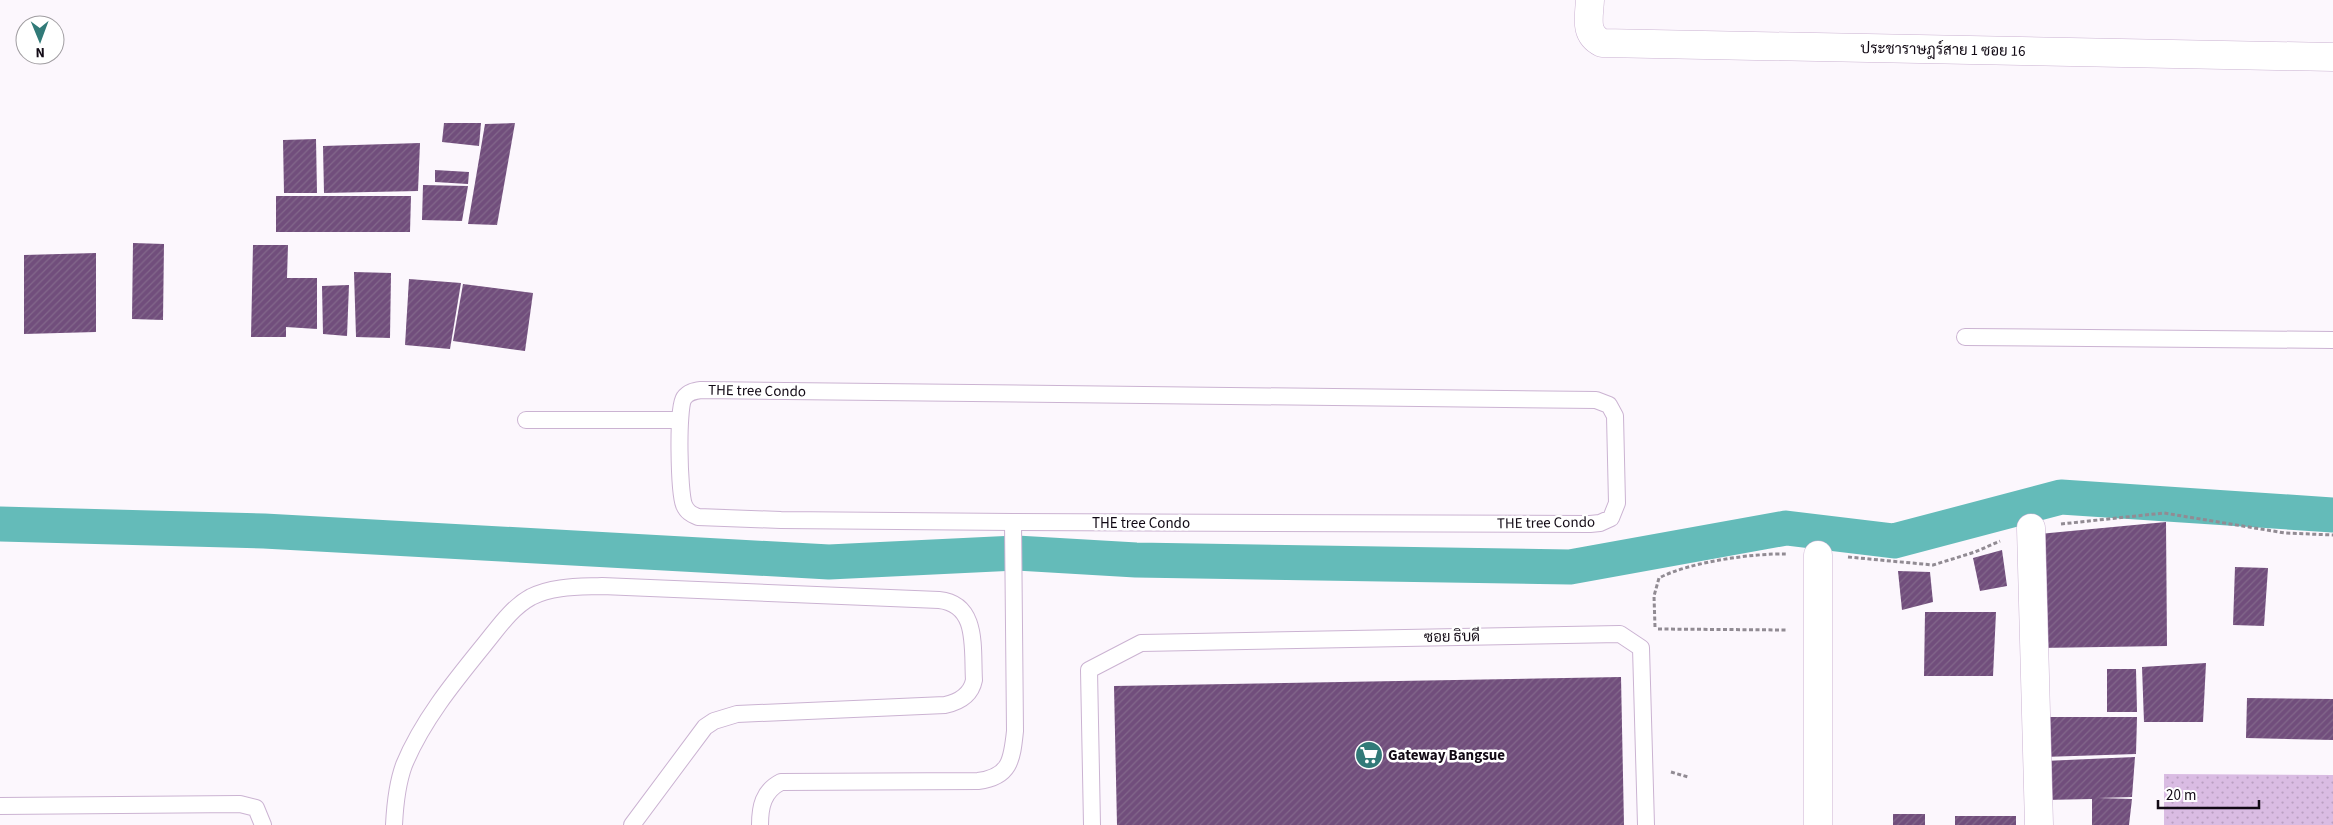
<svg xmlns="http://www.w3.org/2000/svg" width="2333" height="825" font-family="'Source Sans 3',Sarabun,sans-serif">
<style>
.grass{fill:url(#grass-dots)}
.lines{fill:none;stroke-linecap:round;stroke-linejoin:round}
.canal{stroke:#64bbb9;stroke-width:35}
.building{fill:url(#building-hatch)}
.lane-casing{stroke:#cbb3d2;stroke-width:18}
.street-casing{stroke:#cbb3d2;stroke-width:29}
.path{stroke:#918b93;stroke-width:3;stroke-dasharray:4 2.5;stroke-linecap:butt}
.lane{stroke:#fff;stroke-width:16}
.street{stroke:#fff;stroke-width:28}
.labels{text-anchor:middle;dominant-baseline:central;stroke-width:5;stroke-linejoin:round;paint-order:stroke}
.street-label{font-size:15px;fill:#120a15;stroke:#fff}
.poi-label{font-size:15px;font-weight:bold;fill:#120a15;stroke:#fff;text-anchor:start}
</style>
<defs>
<pattern id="grass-dots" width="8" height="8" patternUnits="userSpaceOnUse" patternTransform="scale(1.25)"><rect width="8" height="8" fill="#dabce3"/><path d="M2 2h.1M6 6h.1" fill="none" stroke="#baa0c2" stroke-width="1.8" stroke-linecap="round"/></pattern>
<pattern id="building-hatch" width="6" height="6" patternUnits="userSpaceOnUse" patternTransform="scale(1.25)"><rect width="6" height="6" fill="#714e7c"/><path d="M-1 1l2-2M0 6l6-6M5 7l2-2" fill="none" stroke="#83688b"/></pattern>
</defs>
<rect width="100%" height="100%" fill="#fcf7fd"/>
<path class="grass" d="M2164 774 2333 775V825H2164Z"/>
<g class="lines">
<path class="canal" d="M0 524 264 531 829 562 1016 553 1136 560 1570 567 1786 528 1894 541 2061 497 2333 515"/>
</g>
<g class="building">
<path d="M444 123H481L479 146 442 142Z"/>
<path d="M515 123 497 225 468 224 485 124Z"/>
<path d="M316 139 317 193H284L283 140Z"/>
<path d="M420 143 418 191 324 193 323 146Z"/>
<path d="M435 170 469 172 468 184 435 182Z"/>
<path d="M423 185 468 186 462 221 422 220Z"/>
<path d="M276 196H411L410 232H276Z"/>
<path d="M133 243 164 244 163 320 132 319Z"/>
<path d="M253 245H288L287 278H317V329L286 327V337H251Z"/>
<path d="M96 253V332L24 334V255Z"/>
<path d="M354 272 391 273 390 338 356 337Z"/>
<path d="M409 279 461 283 450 349 405 345Z"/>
<path d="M463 284 533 293 525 351 453 341Z"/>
<path d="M349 285 347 336 323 334 322 286Z"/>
<path d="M2166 522 2167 646 2038 648 2039 534Z"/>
<path d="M2002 550 2007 586 1980 591 1973 558Z"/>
<path d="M2235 567 2268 568 2264 626 2233 625Z"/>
<path d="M1898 571 1930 572 1933 602 1902 610Z"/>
<path d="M1925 612H1996L1993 676H1924Z"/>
<path d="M2206 663 2203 722H2144L2142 667Z"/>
<path d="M2107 669H2136L2137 712H2107Z"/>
<path d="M1621 677 1624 825H1117L1114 686Z"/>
<path d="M2247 698 2333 699V740L2246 738Z"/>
<path d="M2042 717H2137L2136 754 2043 757Z"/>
<path d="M2135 757 2132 797 2098 798 2132 799 2129 825H2092V799L2045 800 2044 761Z"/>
<rect x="1893" y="814" width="32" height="11"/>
<rect x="1955" y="816" width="61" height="9"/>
</g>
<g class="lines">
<g class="lane-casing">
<g id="lane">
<path d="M1965 337 2333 340"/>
<path d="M701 390 1596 400 1609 405 1615 416 1617 503 1611 518 1600 523 1590 524 1013 522 781 520 698 517C691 514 687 512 684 505 679 492 677 408 684 398 688 392 694 391 701 390Z"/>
<path d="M526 420H680"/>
<path d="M0 806 240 804 256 808 263 825"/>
<path d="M394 825C395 805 397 784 404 765 422 721 454 682 484 645 498 628 511 608 531 597 553 586 578 587 602 586L939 600C979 604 972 649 974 680 971 695 959 702 945 705L737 714 714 721 705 727 632 825"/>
<path d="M760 825C760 807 763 791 781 782L978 781C1010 777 1012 760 1015 731L1013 522"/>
<path d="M1092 825 1089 670 1141 643 1620 634 1641 648 1646 825"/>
</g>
</g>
<g class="street-casing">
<g id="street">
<path d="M1590 0C1589 18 1584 34 1602 43L2333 57"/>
<path d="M2031 528 2039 825"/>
<path d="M1818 825V555"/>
</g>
</g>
<g class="path">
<path d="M2061 524 2164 513 2285 533 2333 535"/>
<path d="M1848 557 1933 565 1975 552 2000 541"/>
<path d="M1655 627 1654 596 1659 578C1689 562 1754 553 1787 554"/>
<path d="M1658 629 1787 630"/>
<path d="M1671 772 1688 777"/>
</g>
<use href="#lane" class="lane"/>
<use href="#street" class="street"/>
</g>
<defs>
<g id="supermarket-disc" transform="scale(1.4375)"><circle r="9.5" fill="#317a78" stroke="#fff"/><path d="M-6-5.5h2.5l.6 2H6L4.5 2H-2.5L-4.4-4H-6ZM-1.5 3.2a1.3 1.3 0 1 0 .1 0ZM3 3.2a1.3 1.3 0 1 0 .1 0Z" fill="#fff"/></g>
</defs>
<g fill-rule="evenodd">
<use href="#supermarket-disc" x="1369" y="755"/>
</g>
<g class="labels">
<g class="street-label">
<text transform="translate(1943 50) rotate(1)">ประชาราษฎร์สาย 1 ซอย 16</text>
<text transform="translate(757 391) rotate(1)">THE tree Condo</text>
<text x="1141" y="523">THE tree Condo</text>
<text transform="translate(1546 523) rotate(-1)">THE tree Condo</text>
<text transform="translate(1452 637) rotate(-1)">ซอย ธิบดี</text>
</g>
<g class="poi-label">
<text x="1388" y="755">Gateway Bangsue</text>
</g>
</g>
<g transform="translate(40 40) rotate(179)"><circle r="24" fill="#ffffff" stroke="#a09da1"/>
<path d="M0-4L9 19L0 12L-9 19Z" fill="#317a78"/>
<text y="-8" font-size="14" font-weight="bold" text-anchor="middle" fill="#120a15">N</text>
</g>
<path d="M2158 800v8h101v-8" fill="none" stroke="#120a15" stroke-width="2.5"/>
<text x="2166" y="800" font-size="15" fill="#120a15" stroke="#ffffff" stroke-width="4" paint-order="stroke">20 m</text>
</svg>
